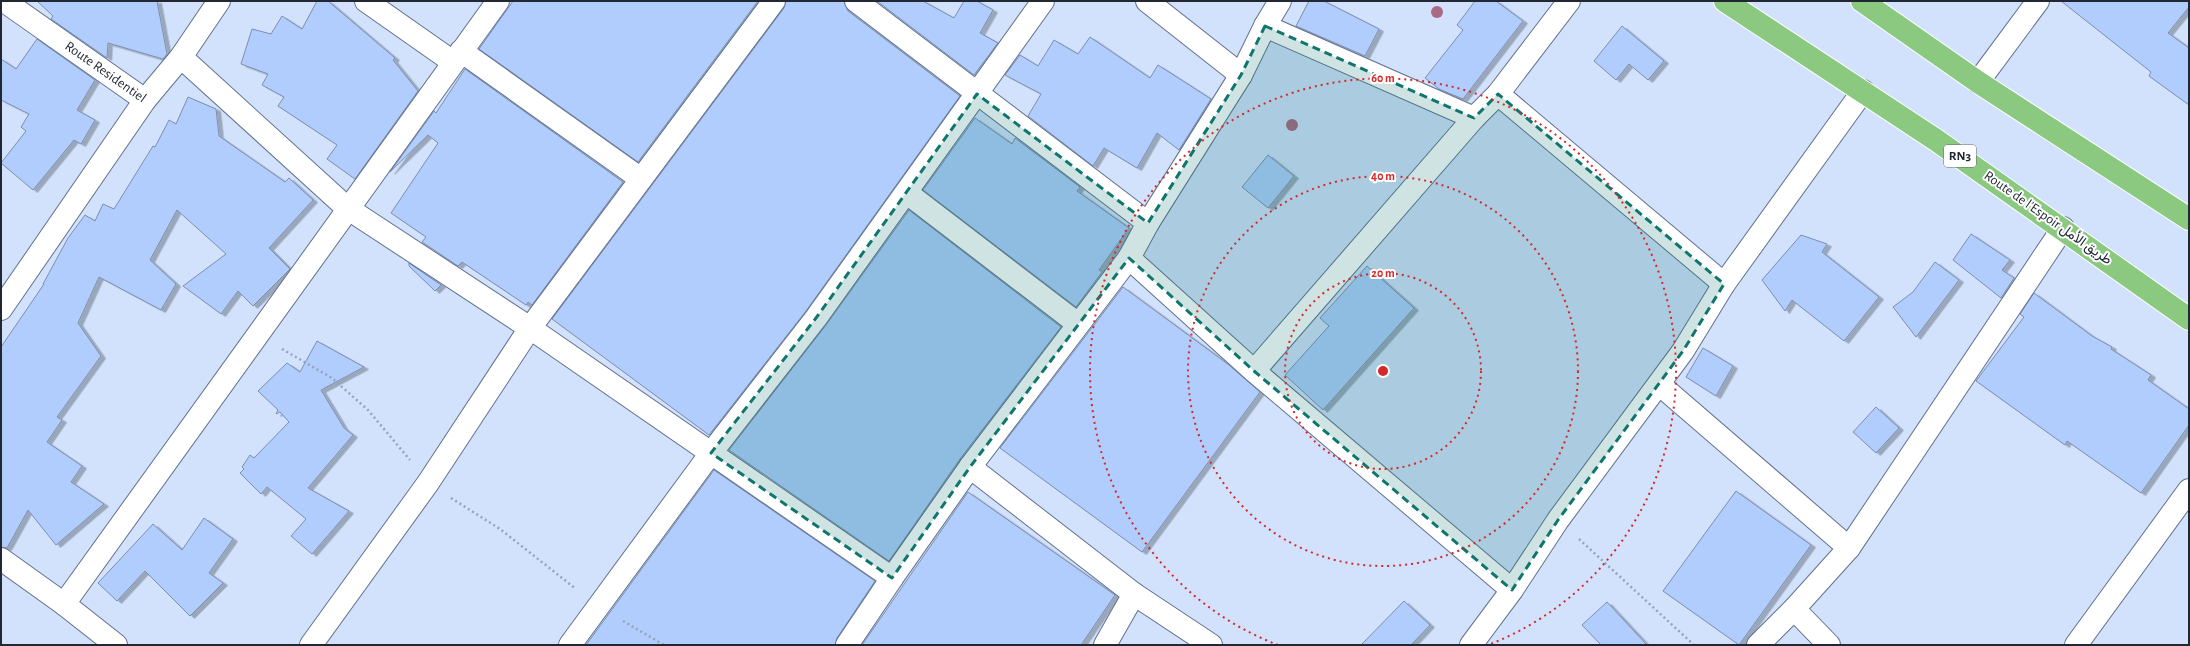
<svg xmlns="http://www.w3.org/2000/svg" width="2190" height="646" font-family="'Alegreya Sans',Vazirmatn,sans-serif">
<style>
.building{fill:#b0cdfe;stroke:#7c8ead;filter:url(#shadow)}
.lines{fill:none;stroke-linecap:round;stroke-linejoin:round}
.minor-casing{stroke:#61728f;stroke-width:24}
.highway-casing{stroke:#fff;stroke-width:24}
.path{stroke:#96a3b9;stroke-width:2.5;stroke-dasharray:2 3;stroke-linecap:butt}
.minor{stroke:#fff;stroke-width:22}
.highway{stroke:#8bc980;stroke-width:22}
.tree{fill:#aa6a83}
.marked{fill:#0f766e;fill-opacity:0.2;stroke:#0f766e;stroke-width:3;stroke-dasharray:8 5;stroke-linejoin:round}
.ring{fill:none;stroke:#d62828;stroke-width:2;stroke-dasharray:2 4}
.labels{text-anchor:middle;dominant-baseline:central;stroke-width:4;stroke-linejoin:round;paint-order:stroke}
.shield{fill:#fff;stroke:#646871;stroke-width:1}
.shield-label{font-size:13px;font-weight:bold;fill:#212834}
.street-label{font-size:14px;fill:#212834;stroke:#fff}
.centre{fill:#d62828;stroke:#fff;stroke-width:2}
.ring-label{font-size:12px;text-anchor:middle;font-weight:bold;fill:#d62828;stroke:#fff;stroke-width:4;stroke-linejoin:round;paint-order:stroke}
</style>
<defs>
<filter id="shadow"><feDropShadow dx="4.5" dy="2.5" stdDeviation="0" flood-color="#0004"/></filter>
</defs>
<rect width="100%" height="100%" fill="#d2e2fd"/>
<g class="building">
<path d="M37 1H157L167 54 163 59 108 43 107 58 51 19 53 16Z"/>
<path d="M317 1H328L395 58 393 60 418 91 355 179 327 159 337 145 278 106 284 97 262 85 268 74 241 64 252 29 271 34 282 16 302 29Z"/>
<path d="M513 1H758L638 162 479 49Z"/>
<path d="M786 1H844L848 11 960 96 806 311 709 435 552 319 784 8Z"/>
<path d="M877 1H923L954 18 964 1H977L993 10 980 33 998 43 974 75Z"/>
<path d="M1309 1H1324L1379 29 1365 56 1296 26Z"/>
<path d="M1475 1H1496L1523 21 1463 99 1439 89 1425 78 1463 30 1457 25Z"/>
<path d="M2061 1H2189V7L2168 33 2189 48V105L2149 76 2151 72Z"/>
<path d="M1622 26 1664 61 1648 80 1629 64 1616 80 1594 61Z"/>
<path d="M1090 37 1150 78 1158 65 1211 99 1179 150 1157 133 1137 168 1104 148 1093 166 1028 116 1041 94 1005 75 1020 55 1038 66 1054 40 1078 54Z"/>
<path d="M37 39 95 80 77 110 95 120 81 144 74 140 33 190 1 163 26 131 21 127 29 114 1 100V59L16 69Z"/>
<path d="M465 69 623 182 532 305 528 302 526 305 462 262 458 266 422 242 426 237 391 213 438 143 428 135 390 172 434 111 436 113Z"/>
<path d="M188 97 216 109 219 136 285 182 289 178 313 200 269 248 290 269 253 306 238 291 221 314 183 286 226 254 177 210 150 260 176 284 161 310 99 277 78 323 101 356 57 417 62 420 47 442 82 466 71 482 104 504 56 545 28 510 7 548 1 547V347L44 284H43L68 238 85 215 95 221 103 204 114 209 153 146 155 147 169 120 176 124Z"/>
<path d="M975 118 1012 144 1015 138 1080 187 1077 191 1129 228 1099 270 1102 272 1076 307 923 190Z"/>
<path d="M1268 155 1294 176 1268 208 1242 187Z"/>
<path d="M909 210 1061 327 960 459 889 561 729 450 826 325Z"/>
<path d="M1971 234 2010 260 2002 270 2014 278 2001 298 1953 260Z"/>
<path d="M1801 235 1827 244 1822 252 1879 297 1844 341 1792 300 1785 311 1762 280Z"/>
<path d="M1935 262 1959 280 1916 337 1893 307 1913 292Z"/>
<path d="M409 263 441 285 435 291 409 266Z"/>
<path d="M1367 266 1414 308 1323 410 1285 375 1329 326 1320 318Z"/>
<path d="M1123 287 1229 365 1260 392 1142 552 1000 448Z"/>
<path d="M2034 293 2092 336 2112 347 2111 349 2151 375 2148 380 2189 409V425L2141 493 2067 441 2065 445 1976 381 2024 317 2020 314Z"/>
<path d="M317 341 364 367 321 390 344 428 353 435 308 488 349 511 312 554 291 536 306 519 267 487 261 494 240 473 244 469 242 467 250 455 254 458 289 422 280 412 276 414 278 410 258 391 287 363 300 372Z"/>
<path d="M1703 348 1733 366 1716 396 1686 377Z"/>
<path d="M1876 407 1899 428 1876 453 1853 432Z"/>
<path d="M714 470 875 581 837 638 835 645H586Z"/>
<path d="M1736 491 1811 545 1739 645 1663 591Z"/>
<path d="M968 492 1115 595 1081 645H862Z"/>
<path d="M204 518 233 539 209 573 223 583 190 616 145 571 117 601 98 583 153 524 182 550Z"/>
<path d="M1404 601 1430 625 1411 645H1361Z"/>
<path d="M1607 602 1647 645H1601L1582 625Z"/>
</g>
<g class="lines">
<g class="minor-casing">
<g id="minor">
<path id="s1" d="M4 1 145 100 181 57 219 1"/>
<path d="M366 1 453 62"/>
<path d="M856 1 1148 223 1241 75"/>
<path d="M1147 1 1241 75 1265 26 1280 1"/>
<path d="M1265 26 1474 118"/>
<path d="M461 51 641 179"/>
<path d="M181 57 347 208 530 328 892 578 970 467 1129 258 1148 223"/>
<path d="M1978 82 2038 1"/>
<path d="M1498 94 1724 284"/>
<path d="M907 193 1078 324"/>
<path d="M1129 258 1254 371 1512 590"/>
<path d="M1 309 145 100"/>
<path d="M1254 371 1474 118 1498 94 1569 1"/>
<path d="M1659 384 1849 548"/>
<path d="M970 467 1134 594 1211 645"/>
<path d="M1 559 64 604 116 645"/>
<path d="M64 604 498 1"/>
<path d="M311 645 428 483 530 328 774 1"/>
<path d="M570 645 711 453 816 318 1043 1"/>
<path d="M847 645 892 578"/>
<path d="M1105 645 1134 594"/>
<path d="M1471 645 1512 590 1558 520 1683 351 1724 284 1863 91"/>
<path d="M1758 645 1794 609"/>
<path d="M1829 645 1794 609 1849 548 2063 228"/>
<path d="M2076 645 2189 490"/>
</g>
</g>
<g class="highway-casing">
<g id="highway">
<path d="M1725 1 1936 140 2189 319"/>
<path d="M1862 1 1978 82 2189 219"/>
</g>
</g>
<g class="path">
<path d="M282 349 332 378 368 410 410 460"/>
<path d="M451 498 500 529 576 589"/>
<path d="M1579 539 1694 645"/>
<path d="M623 621 664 645"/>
</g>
<use href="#minor" class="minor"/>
<use href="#highway" class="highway"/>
</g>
<g class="tree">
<circle cx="1437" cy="12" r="6"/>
<circle cx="1292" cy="125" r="6"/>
</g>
<path class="marked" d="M1265 26 1474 118 1498 94 1724 284 1683 351 1558 520 1512 590 1254 371 1129 258 970 467 892 578 711 453 816 318 977 94 1148 223 1241 75Z"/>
<g class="ring">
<circle cx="1383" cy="371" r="98"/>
<circle cx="1383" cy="371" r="195"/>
<path d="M1278 645A293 293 0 1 1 1488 645"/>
</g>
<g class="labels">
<rect class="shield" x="1944" y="145" width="32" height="22" rx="3"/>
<g class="shield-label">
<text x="1960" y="156">RN3</text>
</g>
<g class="street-label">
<text stroke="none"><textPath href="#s1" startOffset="124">Route Residentiel</textPath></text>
<text transform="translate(2048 218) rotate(35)">Route de l’Espoir طريق الأمل</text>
</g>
</g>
<circle cx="1383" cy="371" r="6" class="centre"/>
<g class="ring-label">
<text x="1383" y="82">60 m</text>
<text x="1383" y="180">40 m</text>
<text x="1383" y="277">20 m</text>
</g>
<rect width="2190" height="646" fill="none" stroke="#212834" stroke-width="4"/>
</svg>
